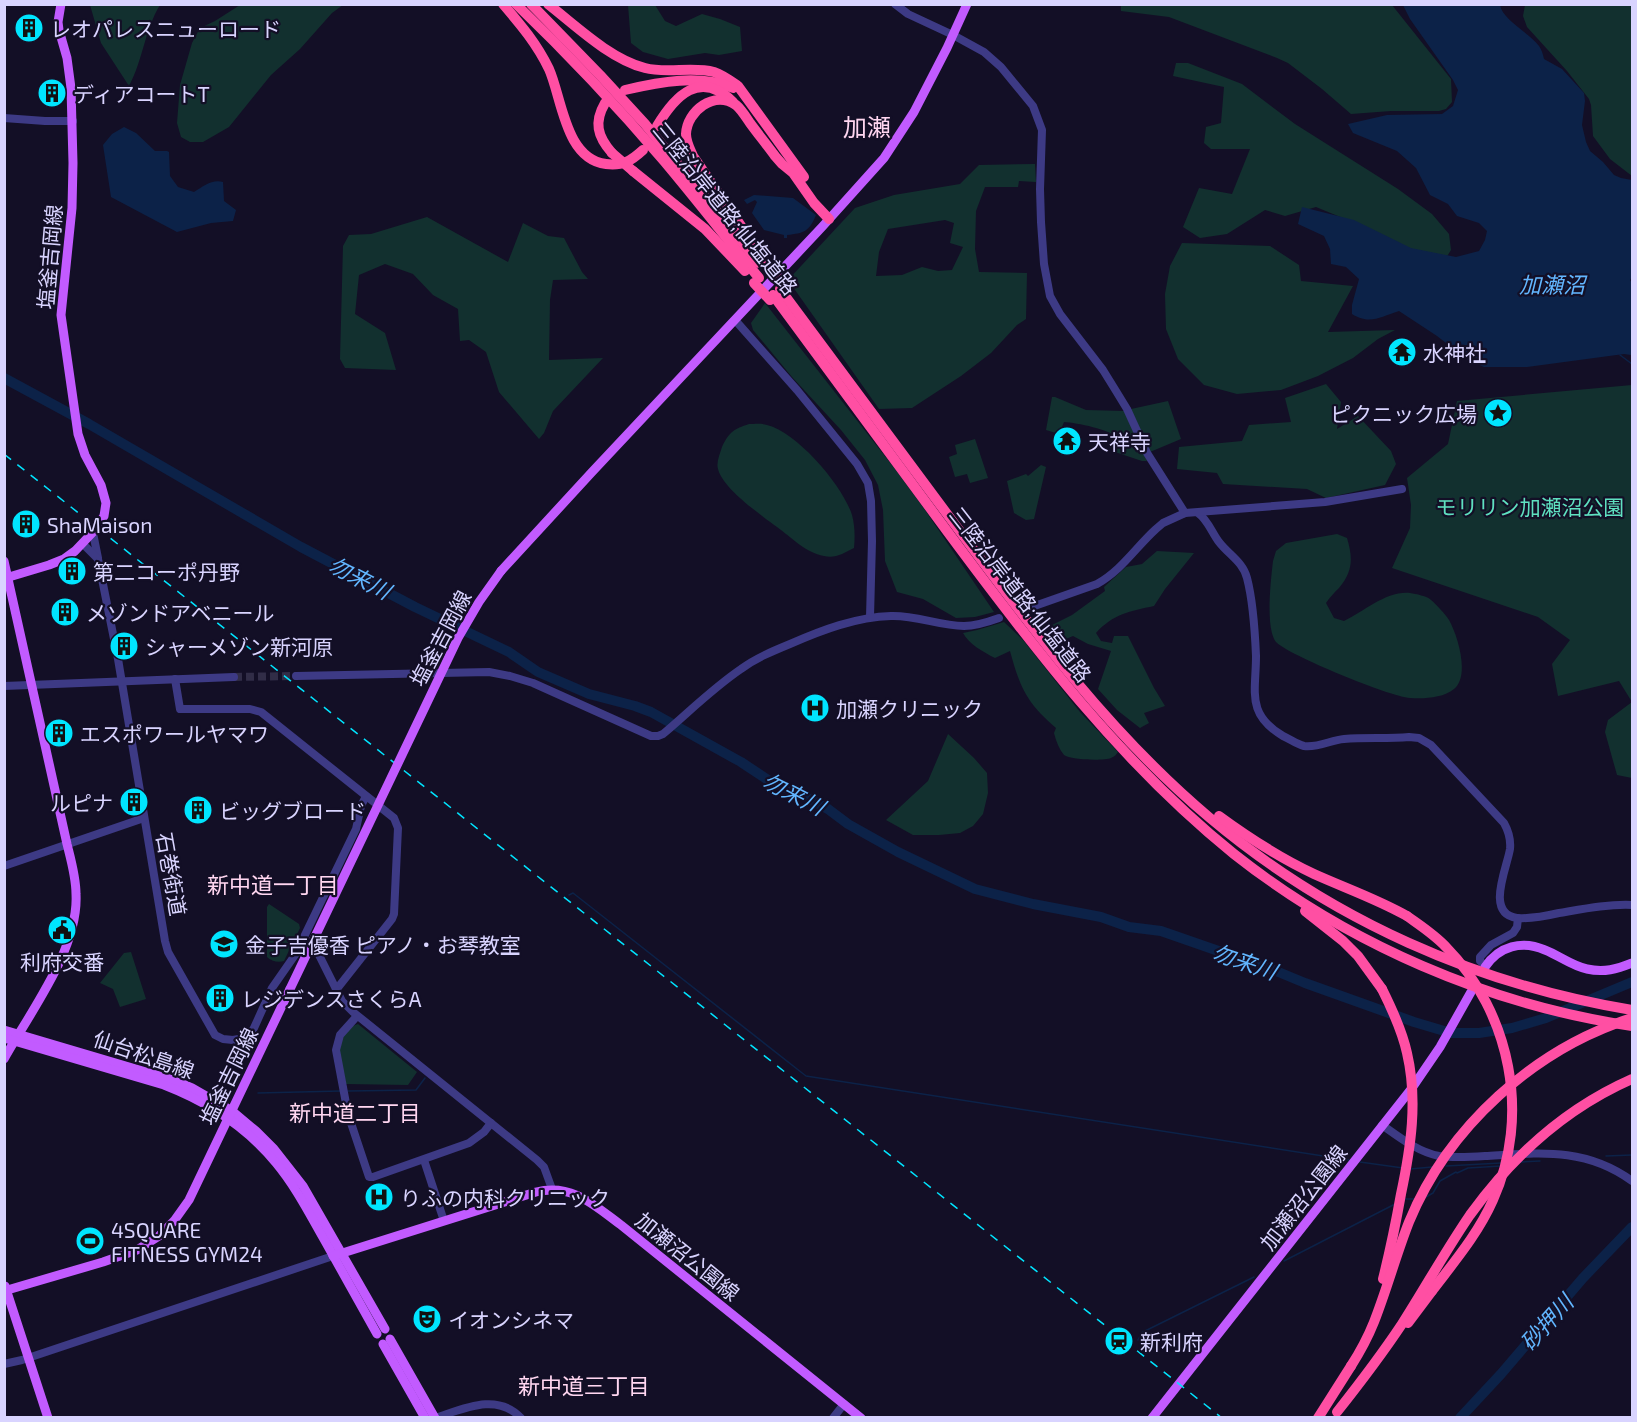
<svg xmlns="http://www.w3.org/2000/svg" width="1637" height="1422" font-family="'Exo 2','Noto Sans JP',sans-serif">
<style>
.green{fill:#12302f;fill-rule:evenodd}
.water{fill:#0c2248}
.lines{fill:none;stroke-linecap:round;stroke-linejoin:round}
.stream{stroke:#0c2248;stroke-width:1.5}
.river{stroke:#0c2248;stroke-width:10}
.minor-tunnel{stroke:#312d47;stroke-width:8;stroke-dasharray:8 4;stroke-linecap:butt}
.minor{stroke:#3d3a85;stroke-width:8}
.major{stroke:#c25bff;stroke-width:9}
.highway{stroke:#ff4fa3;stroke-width:10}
.rail{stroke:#00e5ff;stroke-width:1.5;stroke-dasharray:9 8;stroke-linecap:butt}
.major-bridge{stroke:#c25bff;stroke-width:9}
.highway-bridge{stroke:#ff4fa3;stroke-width:10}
.labels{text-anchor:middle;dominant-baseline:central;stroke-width:4.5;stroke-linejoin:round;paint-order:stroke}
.poi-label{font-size:21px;fill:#d9d4ff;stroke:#130f26;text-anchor:start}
.street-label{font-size:21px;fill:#d9d4ff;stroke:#130f26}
.park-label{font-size:21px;fill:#5fe0c0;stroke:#130f26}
.water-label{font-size:22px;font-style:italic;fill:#62b6ff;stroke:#130f26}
.neighbourhood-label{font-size:22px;fill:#ffd6f0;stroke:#130f26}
.quarter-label{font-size:24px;fill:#ffd6f0;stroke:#130f26}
</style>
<rect width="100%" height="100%" fill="#130f26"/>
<g class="green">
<path d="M90 5H160C145 29 143 60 129 86L101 43Z"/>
<path d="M240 5H343L332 13 300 49 271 75 229 127 203 142H190L181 137 177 123 180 85 192 43 200 28 215 21Z"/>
<path d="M628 5H655L665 21 676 26 702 14 720 19 740 27 742 51 719 55 705 53 668 59 643 52 631 43Z"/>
<path d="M1121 5H1392L1451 79 1452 102 1446 109 1439 111H1391L1351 114 1322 89 1288 63 1277 58 1169 17 1121 11Z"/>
<path d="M1525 5H1632V176L1610 159 1593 136 1591 105 1589 99 1567 71 1527 27 1523 16Z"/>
<path d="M1176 63H1188L1242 84 1295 124 1398 189 1432 214 1449 234 1451 250 1446 258H1424L1350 221 1316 207 1285 216 1265 210 1227 234 1200 238 1183 227 1199 188 1232 194 1250 149H1211L1204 143 1206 127 1221 123 1224 87 1173 76Z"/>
<path d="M1035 164 1036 182 1019 181 1018 187H985L976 211 975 249 979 272 1027 273 1026 319 1017 325 991 353 961 376 912 408 879 409 788 280 855 208 894 195 960 184 979 165ZM945 220 954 223 950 243 963 247 952 270 938 271 922 267 902 275 876 276 879 252 888 229Z"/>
<path d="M427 217 508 262 523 223 548 236 564 238 582 272 588 279 553 280 550 300 549 360 603 358 553 411 544 433 539 439 499 392 486 352 469 340 460 341 458 309 433 295 413 274 385 264 359 275 355 314 385 333 396 370 345 368 340 359 343 246 349 235 371 234Z"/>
<path d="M1182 243 1270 246 1299 265 1301 281 1353 286 1328 332 1395 330 1378 339 1353 358 1318 376 1281 390 1237 394 1204 385 1178 359 1166 329 1165 294 1170 266Z"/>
<path d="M765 303 895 469 925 510 994 612 975 617 956 618 923 599 897 592 885 561 883 510 878 485 865 460 841 430 792 377 753 330 751 323Z"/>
<path d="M1326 384 1341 402 1337 429 1358 416 1391 451 1396 464 1385 485 1326 498 1307 489 1223 484 1217 473 1177 469 1179 447 1242 441 1249 425 1291 422 1285 398Z"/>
<path d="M1632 385V778L1617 775 1605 732 1608 720 1632 702 1619 681 1558 696 1552 664 1570 640 1538 617 1392 568 1410 528 1411 505 1407 478 1448 444 1457 401Z"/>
<path d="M1052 397H1055L1086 410 1124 411 1147 461H1142L1115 452 1119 439C1110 429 1077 423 1064 422L1059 434 1046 430Z"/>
<path d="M1168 401 1181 439 1150 452 1131 409Z"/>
<path d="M749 424C754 424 762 423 767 425 798 433 843 486 852 515 855 526 855 538 854 548 844 553 835 559 824 556 806 553 791 537 777 527 761 515 723 489 718 469 716 462 720 454 722 447 729 432 734 429 749 424Z"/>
<path d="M975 439 988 478 970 483 967 474 955 477 949 457 957 454 955 445Z"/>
<path d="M1041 465 1046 467 1034 519 1026 520 1014 513 1007 481 1026 474 1028 476Z"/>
<path d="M1337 534 1347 538C1353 558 1353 571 1339 588 1334 593 1330 597 1326 603L1334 618 1344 621C1365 611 1386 591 1410 593 1416 594 1427 596 1431 600 1437 605 1445 614 1449 620 1458 636 1470 676 1454 689 1443 698 1424 699 1410 698 1391 697 1288 655 1276 642 1265 628 1271 579 1273 561L1276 551 1286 543Z"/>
<path d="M1157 551 1194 553 1165 589 1154 606C1130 611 1113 614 1096 633L1101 641 1112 643 1114 636H1128L1154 688 1165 706 1144 713 1149 723 1140 728 1117 710 1098 689 1111 651 1088 644 1073 636 1061 641 1052 625 1072 615 1105 591 1104 587 1126 567 1142 564Z"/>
<path d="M1004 622 1023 640 1080 712 1118 752C1115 756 1115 756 1111 758 1104 761 1070 760 1064 755 1059 749 1056 741 1054 733L1056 728C1027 703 1020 688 1010 651L995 658C983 652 969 644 963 633L977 630Z"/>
<path d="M948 734 974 758 987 773 988 793 983 814 973 826 960 833 939 835H913L886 820 928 781Z"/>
<path d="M269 904 299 924 300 928 284 961C278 963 271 961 267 957V907Z"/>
<path d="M131 952 146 999 120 1007 113 989 100 983 124 953Z"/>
<path d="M358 1024 417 1072 408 1085 346 1084C343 1067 334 1047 346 1032 350 1028 352 1026 358 1024Z"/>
</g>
<g class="water">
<path d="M1403 5H1500C1502 19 1529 33 1539 46 1542 50 1543 55 1544 59L1562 69 1584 93 1585 101 1582 125 1586 142 1590 151 1603 162 1614 175 1621 178 1632 180V277L1630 280 1632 283V357L1631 355 1624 354 1527 367H1484L1468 360 1437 336 1399 311C1380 317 1370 325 1352 314V305L1359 279 1346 267 1331 264 1330 249 1324 236 1298 224 1302 207 1354 220 1411 248 1456 257 1479 251 1485 240 1487 231 1479 223 1457 216 1448 204 1430 195 1416 168 1397 151 1353 133 1348 124 1387 115 1442 114 1453 106 1458 90 1453 80 1410 19Z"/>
<path d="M124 127 136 133 155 151H167L169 152 170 176 178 187 194 192C204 186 212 179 223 182L224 201 236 210 233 221 211 223 177 232 111 197 103 145 112 134Z"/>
<path d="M754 195 793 198 816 215C809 232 804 233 787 235V238H784V235L764 230 752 213 757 202 755 200 747 204 744 200Z"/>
</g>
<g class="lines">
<g class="stream">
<path d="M1620 355 1632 364"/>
<path d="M569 895 573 893 806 1076 1349 1160"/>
<path d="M348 1091 416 1090 425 1078"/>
<path d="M258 1093 341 1091"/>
<path d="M1606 1156 1632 1155"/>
<path d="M1360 1162 1403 1168"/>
<path d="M1521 1162 1540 1161"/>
<path d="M1446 1166 1501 1163"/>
<path d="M1410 1169 1432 1167"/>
<path d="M1426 1197 1433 1193 1440 1181 1456 1172 1457 1173 1468 1168 1501 1166"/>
<path d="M1405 1199H1415"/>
<path d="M1284 1261 1395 1204"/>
<path d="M1138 1340 1143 1332 1254 1277"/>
</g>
<g class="river">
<path d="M4 378 89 424 301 547 415 607 509 652 538 672 589 694 635 706 651 712 741 762 771 782 804 796 828 809 848 824 898 852 975 889 1033 904 1101 917 1129 927 1161 931 1276 971 1305 983 1414 1022 1451 1033H1479L1512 1028 1546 1018 1632 982"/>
<path d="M1460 1418 1501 1374 1583 1278 1632 1227"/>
</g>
<path class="minor-tunnel" d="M234 677 296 676"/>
<g class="minor">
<path d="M895 4 908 14 953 35 984 52 1001 67 1033 106 1042 130 1040 189 1041 222 1044 264 1050 296 1060 314 1103 370 1116 391 1127 409 1147 453 1185 513"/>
<path d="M4 118 45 121H73"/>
<path d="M735 320 797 390 857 464 868 483 871 501 872 541 870 617"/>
<path d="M1198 513C1208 520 1212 533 1219 542 1229 555 1243 562 1247 578 1253 601 1255 632 1256 656 1256 692 1246 714 1283 736 1290 739 1296 744 1304 746 1318 748 1331 740 1344 739 1366 737 1387 739 1409 737L1419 738 1431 745 1504 823C1509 832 1511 839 1510 849 1507 868 1485 914 1517 918 1531 919 1546 916 1559 913 1583 909 1608 904 1632 905"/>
<path d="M93 533 98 558"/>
<path d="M83 544 98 559 118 659 165 941 168 952 215 1035 223 1039 233 1040 244 1038 250 1034 254 1028 272 988 295 955 303 939 356 829 361 806 366 796"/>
<path d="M1026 609 1097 584C1122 570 1136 547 1156 529L1163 523 1185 513 1325 502 1402 489"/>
<path d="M296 676 489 672 510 676 533 683 651 736H658L663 734C689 712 713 688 741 669 756 658 773 651 790 644 822 630 856 617 891 616 916 615 939 626 964 626 976 626 988 622 999 618"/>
<path d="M175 679 180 709H250L261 712 394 818 398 828 394 914 392 919 336 990"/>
<path d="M4 686 234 677"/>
<path d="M4 866 144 818"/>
<path d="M308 944 318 953 342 1001 353 1012 537 1160 544 1167 552 1189"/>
<path d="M1486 966 1480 961V957L1491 945 1513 933 1517 927 1518 918"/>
<path d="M357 1016 340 1035 336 1050 348 1114 369 1177H373L469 1143 484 1132 491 1123"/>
<path d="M1382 1125C1399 1137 1418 1152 1439 1156 1454 1158 1470 1157 1485 1156 1540 1153 1585 1147 1632 1181"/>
<path d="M424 1160 444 1221"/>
<path d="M4 1364 22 1360 333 1256"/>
<path d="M435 1418C463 1409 497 1392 521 1418"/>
<path d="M833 1418 844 1404"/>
</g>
<g class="major">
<path d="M4 561 67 844C71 860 76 877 76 894 79 949 30 1012 4 1059"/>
<path d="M501 571 592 472 822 227 884 158 914 112 947 48 967 4"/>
<path d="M9 577 49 565 64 559 75 551 94 531 104 516 106 503 101 485 85 455 78 434 61 315 72 208 73 163 71 88 67 58 59 30 58 22 61 4"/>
<path d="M1485 967C1499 946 1522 940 1545 950 1560 956 1572 966 1587 969 1604 973 1617 969 1632 963"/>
<path d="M4 1030 173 1080 192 1088 232 1111 256 1131 274 1149 303 1186 385 1329"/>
<path d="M4 1038 164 1085C208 1102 246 1126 276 1163 296 1187 310 1215 325 1241 342 1272 360 1303 377 1334"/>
<path d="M333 1256 536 1192C572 1183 594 1205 621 1225L861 1418"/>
<path d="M5 1286 48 1418"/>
<path d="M4 1291 103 1262 137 1250 159 1236 174 1221 189 1200 290 989"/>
<path d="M390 1339 435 1418"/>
<path d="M383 1344 425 1418"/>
<path d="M1152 1418 1412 1088 1440 1047 1471 992"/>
</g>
<g class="highway">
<path d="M503 4C521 25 537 44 549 69 562 98 565 159 606 164 623 166 631 161 643 150"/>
<path d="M516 4C568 54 617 106 664 161 696 199 727 239 759 278"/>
<path d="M531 4 600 75 645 124 759 263"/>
<path d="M548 4C576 26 610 59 645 68 667 74 692 66 714 72 723 75 731 81 738 86L804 177"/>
<path d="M625 90C659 82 700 74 733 88"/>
<path d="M605 103C594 122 597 136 612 153"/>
<path d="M657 126C675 96 700 69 733 102"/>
<path d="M633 171 705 229 745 271"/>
<path d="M770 268 693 156C690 149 686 142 686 134 687 111 714 90 736 105 741 109 746 117 750 123 758 134 767 145 775 156L782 164 793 173 814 203 829 219"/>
<path d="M780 289C839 368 897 447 956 526 1033 630 1111 735 1210 818 1331 920 1478 985 1632 1010"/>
<path d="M773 295C831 374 889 452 947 531 1033 647 1121 763 1234 854 1348 944 1489 1005 1632 1026"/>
<path d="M1219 816C1249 838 1280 858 1314 874 1345 888 1377 899 1407 916"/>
<path d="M1305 911 1343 941 1358 956 1382 989"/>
<path d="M1408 1323 1432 1291"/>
<path d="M1318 1418 1351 1366"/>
</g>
<path class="rail" d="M4 454 1222 1418"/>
<path class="major-bridge" d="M290 989 458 638 479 602 501 571"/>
<g class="highway-bridge">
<path d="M612 153 633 171"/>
<path d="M770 268 784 286"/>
<path d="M754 283 770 300"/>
<path d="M1407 916C1421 926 1435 935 1446 947 1511 1013 1531 1116 1493 1200 1478 1234 1454 1262 1432 1291"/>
<path d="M1382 989C1392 1009 1402 1030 1407 1053 1418 1100 1411 1147 1401 1194 1396 1222 1390 1251 1383 1279"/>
<path d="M1351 1366C1360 1352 1368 1337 1374 1322 1387 1289 1396 1255 1409 1222 1448 1127 1534 1049 1632 1018"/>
<path d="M1337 1412C1360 1383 1382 1354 1402 1324 1425 1288 1446 1250 1470 1215 1512 1157 1566 1108 1632 1079"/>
</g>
</g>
<defs>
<g id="building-disc" transform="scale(1.5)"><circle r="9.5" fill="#00e5ff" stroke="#130f26"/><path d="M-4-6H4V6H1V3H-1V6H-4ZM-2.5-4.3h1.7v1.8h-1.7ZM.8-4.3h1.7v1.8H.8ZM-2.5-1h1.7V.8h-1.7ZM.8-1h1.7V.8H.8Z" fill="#111"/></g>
<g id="temple-disc" transform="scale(1.5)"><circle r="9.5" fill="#00e5ff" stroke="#130f26"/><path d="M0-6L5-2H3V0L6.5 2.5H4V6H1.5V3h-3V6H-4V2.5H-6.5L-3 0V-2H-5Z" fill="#111"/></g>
<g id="sight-disc" transform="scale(1.5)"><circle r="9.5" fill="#00e5ff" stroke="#130f26"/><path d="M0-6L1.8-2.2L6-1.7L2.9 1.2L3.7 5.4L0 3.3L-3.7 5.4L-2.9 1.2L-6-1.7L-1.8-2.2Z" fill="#111"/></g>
<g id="hospital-disc" transform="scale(1.5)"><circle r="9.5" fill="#00e5ff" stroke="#130f26"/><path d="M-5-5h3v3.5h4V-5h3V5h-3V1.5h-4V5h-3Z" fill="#111"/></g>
<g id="civic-disc" transform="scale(1.5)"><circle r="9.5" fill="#00e5ff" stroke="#130f26"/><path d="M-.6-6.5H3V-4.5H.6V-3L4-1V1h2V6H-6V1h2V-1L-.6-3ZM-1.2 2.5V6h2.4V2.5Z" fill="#111"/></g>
<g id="school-disc" transform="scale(1.5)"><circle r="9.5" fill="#00e5ff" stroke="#130f26"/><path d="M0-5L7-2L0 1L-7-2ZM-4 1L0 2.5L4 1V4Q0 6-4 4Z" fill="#111"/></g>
<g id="stadium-disc" transform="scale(1.5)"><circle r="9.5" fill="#00e5ff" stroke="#130f26"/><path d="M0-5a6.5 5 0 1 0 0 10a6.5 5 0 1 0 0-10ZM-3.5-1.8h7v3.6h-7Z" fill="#111"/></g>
<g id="theatre-disc" transform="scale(1.5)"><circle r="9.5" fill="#00e5ff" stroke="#130f26"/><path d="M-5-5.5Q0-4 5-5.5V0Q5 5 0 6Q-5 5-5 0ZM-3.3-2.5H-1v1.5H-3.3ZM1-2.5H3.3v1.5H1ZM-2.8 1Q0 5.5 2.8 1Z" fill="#111"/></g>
<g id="station-disc" transform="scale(1.5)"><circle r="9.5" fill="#00e5ff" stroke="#130f26"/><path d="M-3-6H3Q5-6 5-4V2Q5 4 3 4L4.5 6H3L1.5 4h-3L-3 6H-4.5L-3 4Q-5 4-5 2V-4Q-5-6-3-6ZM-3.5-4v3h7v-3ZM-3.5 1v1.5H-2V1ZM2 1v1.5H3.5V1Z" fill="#111"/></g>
</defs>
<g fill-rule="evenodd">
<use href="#building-disc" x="29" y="28"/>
<use href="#building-disc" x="52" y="93"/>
<use href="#temple-disc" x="1402" y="352"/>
<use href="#sight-disc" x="1498" y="413"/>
<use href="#temple-disc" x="1067" y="441"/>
<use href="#building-disc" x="26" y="524"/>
<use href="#building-disc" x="72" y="571"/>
<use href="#building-disc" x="65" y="612"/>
<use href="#building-disc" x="124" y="646"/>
<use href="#hospital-disc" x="815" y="708"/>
<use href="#building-disc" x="59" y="733"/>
<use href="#building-disc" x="134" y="802"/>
<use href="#building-disc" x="198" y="810"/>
<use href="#civic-disc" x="62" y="930"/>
<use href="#school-disc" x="224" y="944"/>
<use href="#building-disc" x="220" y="998"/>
<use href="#hospital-disc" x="379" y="1197"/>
<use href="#stadium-disc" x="90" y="1241"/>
<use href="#theatre-disc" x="427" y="1319"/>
<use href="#station-disc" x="1119" y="1341"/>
</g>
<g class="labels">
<g class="poi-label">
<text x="50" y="28">レオパレスニューロード</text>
<text x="73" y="93">ディアコートT</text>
<text x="1423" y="352">水神社</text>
<text x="1477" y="413" text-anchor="end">ピクニック広場</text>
<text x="1088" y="441">天祥寺</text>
<text x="47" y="524">ShaMaison</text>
<text x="93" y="571">第二コーポ丹野</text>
<text x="86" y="612">メゾンドアベニール</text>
<text x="145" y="646">シャーメゾン新河原</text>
<text x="836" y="708">加瀬クリニック</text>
<text x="80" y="733">エスポワールヤマワ</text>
<text x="113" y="802" text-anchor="end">ルピナ</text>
<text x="219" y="810">ビッグブロード</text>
<text x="245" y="944">金子吉優香 ピアノ・お琴教室</text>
<text x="62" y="961" text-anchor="middle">利府交番</text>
<text x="241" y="998">レジデンスさくらA</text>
<text x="400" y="1197">りふの内科クリニック</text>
<text x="111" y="1229">4SQUARE<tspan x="111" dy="24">FITNESS GYM24</tspan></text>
<text x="448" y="1319">イオンシネマ</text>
<text x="1140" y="1341">新利府</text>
</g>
<g class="street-label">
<text transform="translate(726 208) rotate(51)">三陸沿岸道路;仙塩道路</text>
<text transform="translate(49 257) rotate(-85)">塩釜吉岡線</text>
<text transform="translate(1021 594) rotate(52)">三陸沿岸道路;仙塩道路</text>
<text transform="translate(440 638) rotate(-62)">塩釜吉岡線</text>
<text transform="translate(172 874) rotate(80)">石巻街道</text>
<text transform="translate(144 1054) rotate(19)">仙台松島線</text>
<text transform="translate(228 1076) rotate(-64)">塩釜吉岡線</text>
<text transform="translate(1303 1197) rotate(-52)">加瀬沼公園線</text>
<text transform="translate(688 1256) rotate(39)">加瀬沼公園線</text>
</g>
<g class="park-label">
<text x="1530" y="506">モリリン加瀬沼公園</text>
</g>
<g class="water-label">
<text x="1552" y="284">加瀬沼</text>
<text transform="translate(360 577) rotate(27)">勿来川</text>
<text transform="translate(794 793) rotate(27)">勿来川</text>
<text transform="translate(1245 961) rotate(19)">勿来川</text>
<text transform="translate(1546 1322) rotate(-48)">砂押川</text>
</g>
<g class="neighbourhood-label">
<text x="273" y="884">新中道一丁目</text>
<text x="355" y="1112">新中道二丁目</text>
<text x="584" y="1385">新中道三丁目</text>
</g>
<g class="quarter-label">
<text x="867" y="126">加瀬</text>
</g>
</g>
<rect width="1637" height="1422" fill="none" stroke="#d9d4ff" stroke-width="12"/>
</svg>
